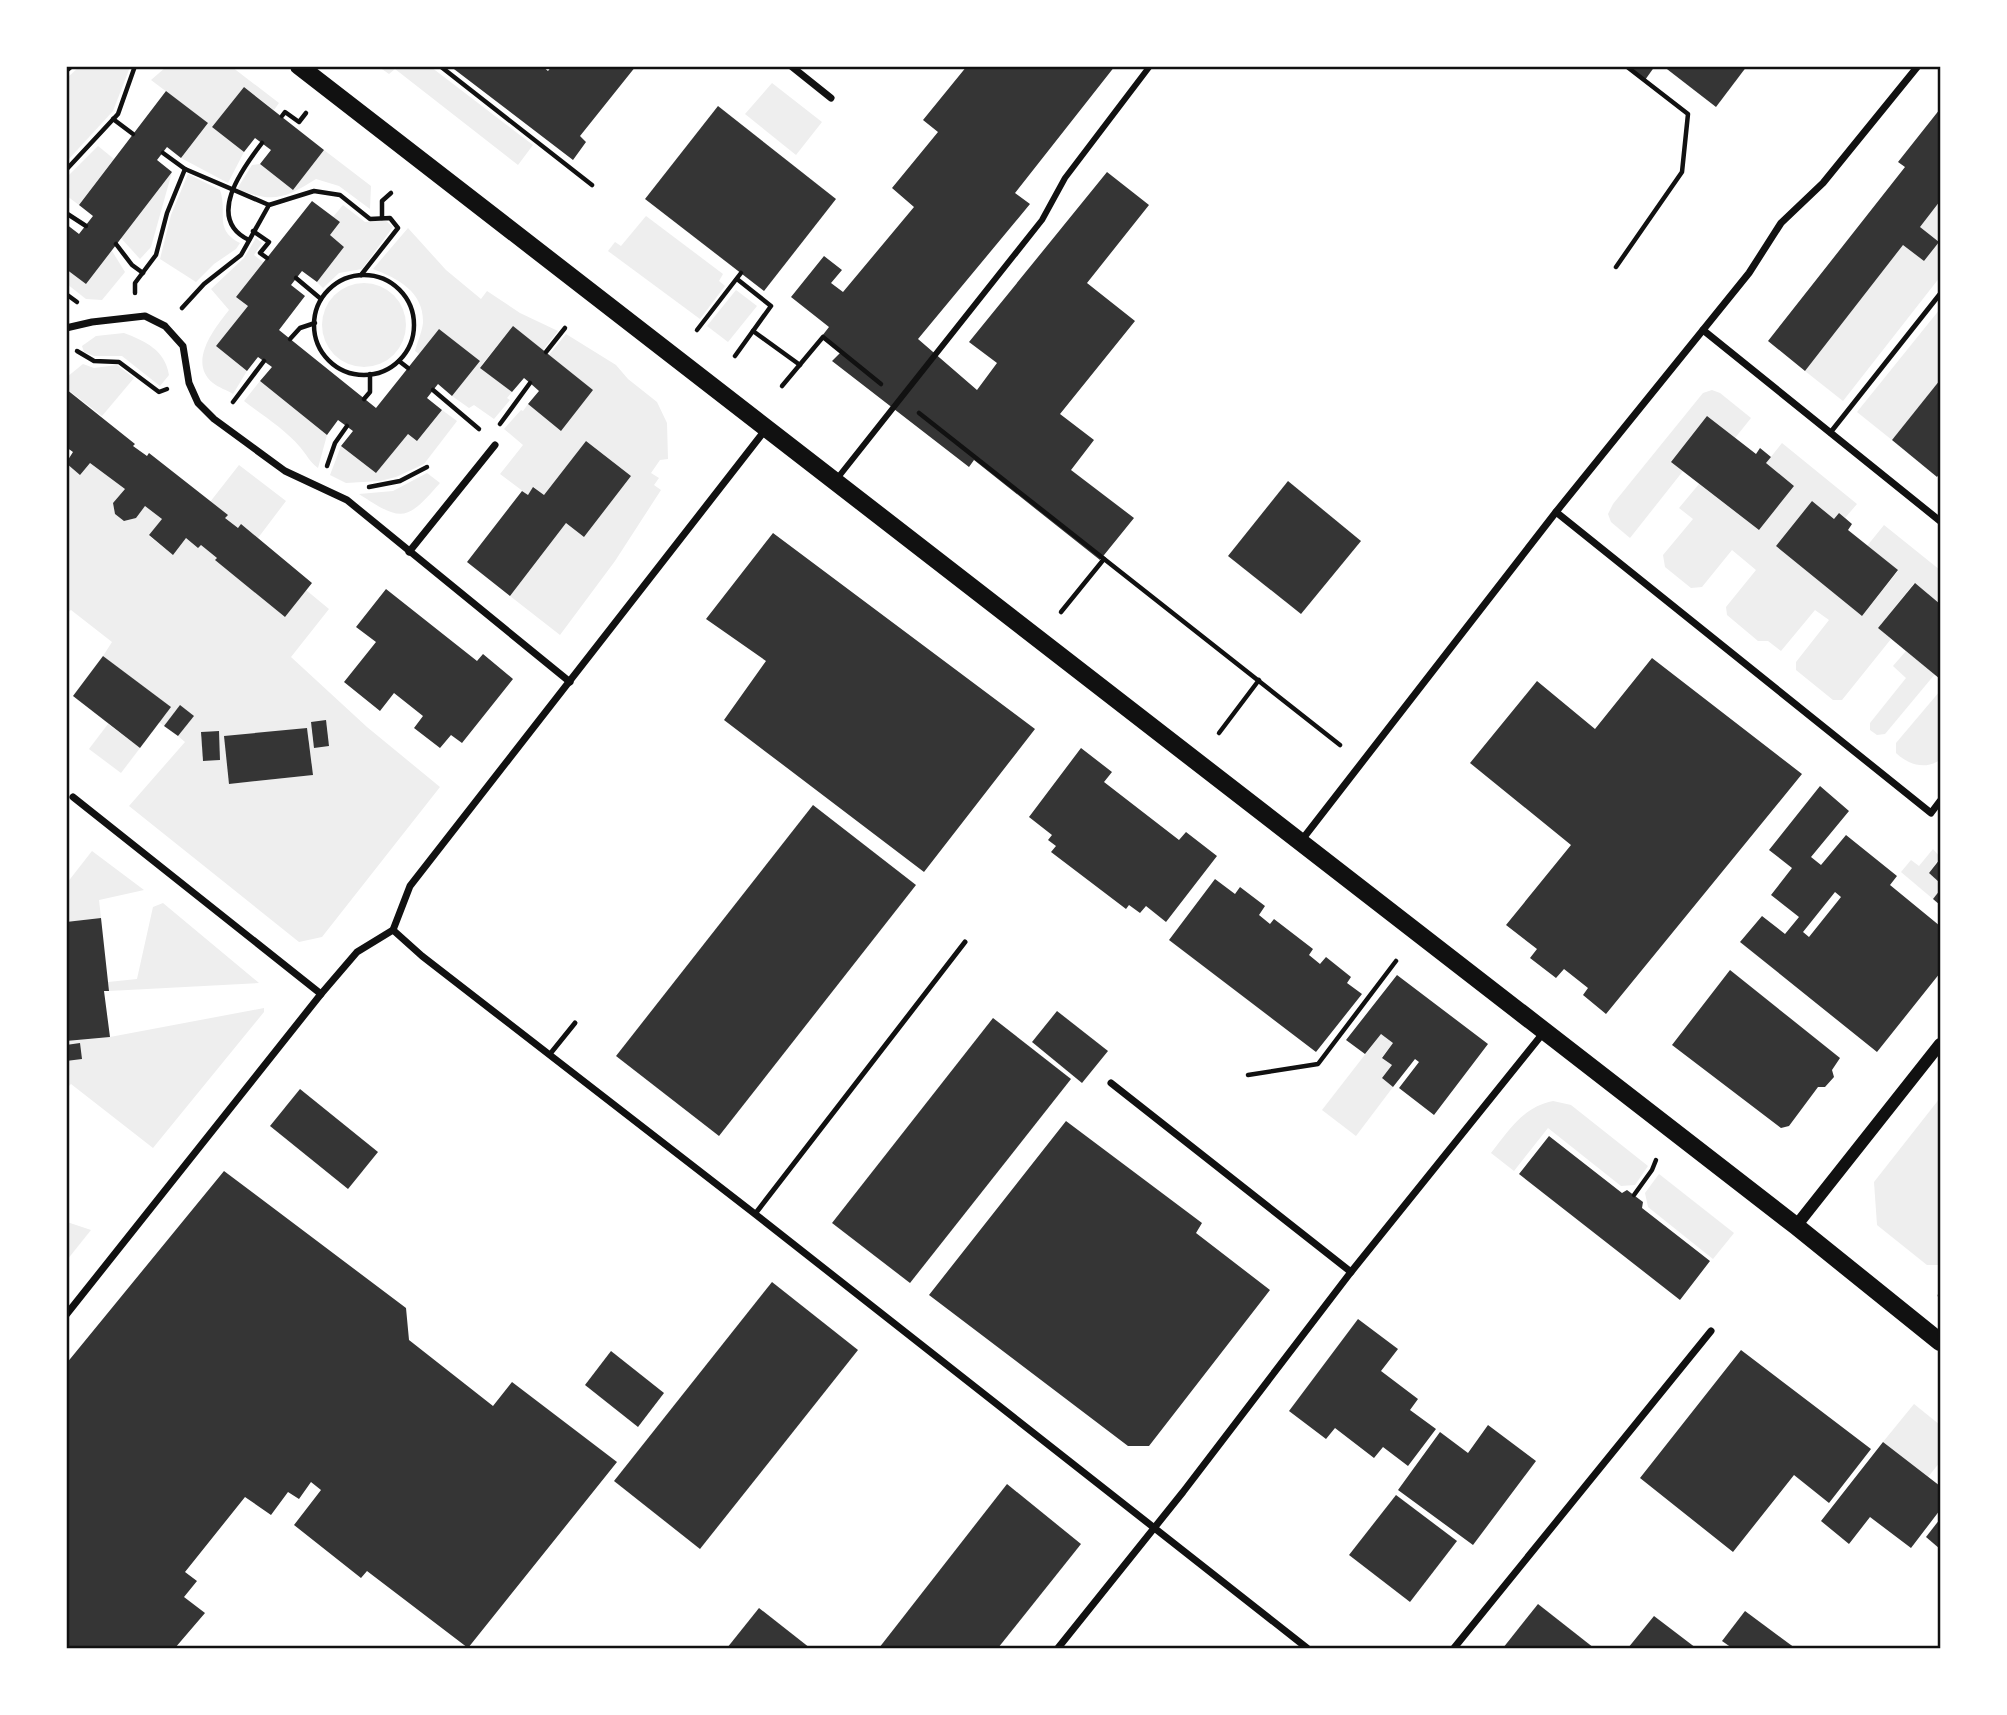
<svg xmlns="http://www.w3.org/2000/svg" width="2007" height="1715" font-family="Poppins,sans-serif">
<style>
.green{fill:#eee;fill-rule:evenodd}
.building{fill:#353535;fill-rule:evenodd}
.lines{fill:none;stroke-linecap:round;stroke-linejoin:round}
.path{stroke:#111;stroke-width:4.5}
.service{stroke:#111;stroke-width:5}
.pedestrian{stroke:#111;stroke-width:6}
.minor{stroke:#111;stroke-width:7}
.tertiary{stroke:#111;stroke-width:12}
.primary{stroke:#111;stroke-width:18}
.neatline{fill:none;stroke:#111;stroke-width:2.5}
</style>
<rect width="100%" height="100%" fill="#fff"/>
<g class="green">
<path d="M79 67H130L113 111 67 161V78Z"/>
<path d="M166 67H232L279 103 274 110 244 87 212 127 244 152 228 183 181 158 208 123 151 80Z"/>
<path d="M379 67H431L533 145 518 165 395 69 389 74Z"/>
<path d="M772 83 822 122 796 155 745 114Z"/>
<path d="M98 146 114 159 79 205 67 196V177Z"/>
<path d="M324 150 371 186 370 209 339 186 316 179C284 199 273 203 237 189L252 165 260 164 293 190Z"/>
<path d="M172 172 151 247 140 259 121 238Z"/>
<path d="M188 174 220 190C228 212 213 229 240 243L236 249 214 264 196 282 160 259 171 215Z"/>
<path d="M1940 201V277L1843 401 1805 371 1903 245 1924 261 1939 242 1920 227Z"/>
<path d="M343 205 365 222 385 220 393 227 362 269 339 273 323 288 317 282 344 247 330 235 340 222 333 217Z"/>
<path d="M646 216 723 274 719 281 725 286 700 319 608 251 615 242 621 246Z"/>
<path d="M408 228 446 270 481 299 487 291 520 313 558 331 543 350 513 327 483 363 481 368 512 392 507 398 510 400 494 419 474 405 469 408 452 396 480 361 439 329 419 354 415 351C417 343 422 332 423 323 424 292 399 279 373 269Z"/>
<path d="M256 238 262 243 254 255 264 263 248 306 216 346 247 371 233 394C227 390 219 388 213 383 187 362 215 328 229 310L211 289 244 258Z"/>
<path d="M112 251 125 272 102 300 86 299 67 284 66 269Z"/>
<circle cx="364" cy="325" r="42"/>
<path d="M736 290 757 306 728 342 707 326Z"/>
<path d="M1940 309V380L1892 440 1857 412Z"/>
<path d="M124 333C145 341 165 350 169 375L160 386 122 356H94L84 352 82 346 96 336Z"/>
<path d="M566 334 616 365 628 379 657 402 667 423 668 459 660 460 651 473 659 478 654 485 661 490 615 561 560 635 510 596 566 523 584 537 631 476 586 441 544 495 534 487 528 495 500 474 523 445 504 429 521 410 523 411 528 404 561 430 593 390 549 355Z"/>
<path d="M83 364 94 368 117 365 134 378 102 416 67 389V377Z"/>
<path d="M260 381 327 435 318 468C309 461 307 455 300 447 285 429 262 415 244 401Z"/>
<path d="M1712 390 1720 393 1751 418 1735 438 1707 416 1683 471 1630 538 1611 522 1608 514 1613 504 1703 393Z"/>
<path d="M442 410 457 421 424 464 396 477 380 481 346 483 330 475 341 446 376 473 408 434Z"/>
<path d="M1782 443 1857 504 1845 518 1839 513 1834 519 1812 501 1776 546 1862 616 1898 571 1867 546 1884 525 1940 570V604L1914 583 1878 628 1891 639 1842 700H1833L1796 670V662L1829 620 1815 610 1781 651 1768 641H1758L1727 615 1726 607 1756 570 1732 550 1702 587 1691 588 1665 567 1663 555 1693 519 1679 508 1699 484 1759 530 1794 486 1766 463Z"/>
<path d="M67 463H90L125 489 113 503 115 514 125 521 135 518 145 506 162 519 149 536 172 554 186 538 198 548 201 545 217 558 216 560 285 617 306 590 329 609 291 657 367 727 440 787 322 937 299 942 129 806 185 742 178 736 194 716 164 726 159 722 171 707 103 656 112 642 71 610 67 613ZM307 728 313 775 229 784 264 733ZM219 731 220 760 203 761 201 732Z"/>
<path d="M239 465 286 501 258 538 241 525 238 528 225 518 227 515 210 502Z"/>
<path d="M427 473 440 483C406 522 402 522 359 494L393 491Z"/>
<path d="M1906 651 1935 674 1885 734 1877 735 1870 730V723L1906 678 1893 666Z"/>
<path d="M1940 691V760C1925 770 1909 765 1896 753V743Z"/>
<path d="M108 724 140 748 121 773 89 749Z"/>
<path d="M1933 849 1940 857 1929 873 1940 883V890L1933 899 1901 872 1911 860 1919 866Z"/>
<path d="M92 851 144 890 99 900 101 918 67 922V883Z"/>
<path d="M163 903 259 983 109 991 108 982 137 979 153 907Z"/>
<path d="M264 1008V1012L153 1148 71 1084 67 1088 66 1041 110 1037Z"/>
<path d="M1381 1034 1393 1043 1382 1057 1392 1065 1382 1078 1393 1087 1356 1136 1322 1110Z"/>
<path d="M1940 1098V1265H1927L1877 1225 1874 1182Z"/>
<path d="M1553 1101 1571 1105 1648 1166 1635 1185 1621 1186 1548 1128 1514 1171 1491 1153C1509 1130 1523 1107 1553 1101Z"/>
<path d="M1659 1174 1734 1233 1713 1259 1648 1207 1645 1193Z"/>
<path d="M67 1222 91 1230 67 1260 66 1222Z"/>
<path d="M1914 1404 1940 1425V1462L1928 1477 1883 1442Z"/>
</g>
<g class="building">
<path d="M450 66H542L548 71 552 66H636L580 136 586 142 573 160Z"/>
<path d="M967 66H1115L1015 193 1030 204 918 339 977 390 997 363 969 342 1107 172 1149 205 1087 283 1135 321 1060 414 1094 440 1071 470 1134 518 1100 560 974 460 969 467 832 361 841 352 822 336 829 327 791 297 824 256 842 270 831 283 843 292 914 207 892 188 938 132 923 120Z"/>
<path d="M1628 66H1655L1645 80Z"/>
<path d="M1663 66H1747L1716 107Z"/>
<path d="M244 87 324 150 293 190 260 164 271 150 255 138 244 152 212 127Z"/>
<path d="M166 91 208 123 181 158 167 147 157 160 172 172 86 284 66 269V224L79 234 93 216 79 205Z"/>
<path d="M718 106 836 199 764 291 645 199Z"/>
<path d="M1940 109V201L1920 227 1939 242 1924 261 1903 245 1805 371 1768 341 1905 167 1898 162Z"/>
<path d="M312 201 340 222 330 235 344 247 317 282 302 271 291 285 305 296 279 330 376 408 439 329 480 361 452 396 438 384 427 398 442 410 417 441 408 434 376 473 341 446 353 431 338 420 327 435 260 381 272 367 258 357 247 371 216 346 248 306 236 297Z"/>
<path d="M513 326 593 390 561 431 528 404 539 391 530 383 524 378 512 392 480 368Z"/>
<path d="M1940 380V473L1937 477 1892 440Z"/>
<path d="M66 389 135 444 133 446 147 456 149 453 228 515 225 518 238 528 241 524 312 583 285 617 215 560 217 558 201 545 198 548 186 538 173 555 149 535 162 519 145 506 136 518 124 521 115 514 113 503 125 489 90 463 80 475 66 463 73 452 66 447Z"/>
<path d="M1707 416 1756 454 1760 448 1771 457 1766 463 1794 486 1759 530 1671 462Z"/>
<path d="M586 441 631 476 584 537 566 523 510 596 467 562 522 491 528 495 533 487 544 495Z"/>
<path d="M1288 481 1361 541 1301 614 1228 556Z"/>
<path d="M1812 501 1834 519 1839 513 1845 518 1852 524 1848 530 1898 570 1862 616 1776 546Z"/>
<path d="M773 533 1035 729 924 872 724 720 766 661 706 619Z"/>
<path d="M1915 583 1940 604V679L1878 628Z"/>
<path d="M386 589 477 661 483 654 513 679 462 743 451 735 440 748 414 728 423 716 394 693 380 711 344 682 376 642 356 627Z"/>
<path d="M103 656 171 707 140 748 73 696Z"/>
<path d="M1652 658 1802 774 1606 1014 1583 995 1588 988 1564 969 1556 978 1530 958 1537 949 1506 925 1571 845 1470 763 1537 681 1595 729Z"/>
<path d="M180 705 194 716 178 736 164 726Z"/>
<path d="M326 720 329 746 314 748 311 722Z"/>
<path d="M307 728 313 775 229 784 224 736Z"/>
<path d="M219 731 220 760 203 761 201 732Z"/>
<path d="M1081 748 1112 772 1104 782 1179 840 1186 832 1217 856 1166 922 1146 906 1140 913 1129 905 1126 909 1051 852 1056 846 1048 840 1052 835 1029 817Z"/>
<path d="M1820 786 1849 811 1811 857 1821 865 1846 835 1897 876 1890 885 1940 926V973L1877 1052 1740 942 1762 916 1785 934 1799 917 1771 895 1792 868 1769 850ZM1835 892 1841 897 1809 937 1803 932Z"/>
<path d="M813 805 916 885 719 1136 616 1056Z"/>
<path d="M1940 859V883L1929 873Z"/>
<path d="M1215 879 1235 894 1240 887 1265 906 1259 915 1270 924 1274 919 1313 949 1309 955 1320 964 1326 957 1351 977 1347 983 1362 994 1316 1052 1169 940Z"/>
<path d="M1940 890V905L1933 899Z"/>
<path d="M101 918 109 991H104L110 1037 66 1041V922Z"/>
<path d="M1730 970 1840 1058 1832 1070 1834 1077 1825 1087H1818L1789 1126 1781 1128 1672 1045Z"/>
<path d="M1397 975 1488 1044 1434 1115 1399 1088 1419 1062 1415 1059 1393 1087 1382 1078 1392 1065 1382 1058 1393 1043 1381 1034 1365 1054 1346 1040Z"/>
<path d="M1057 1011 1108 1051 1082 1083 1032 1042Z"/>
<path d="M993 1018 1071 1079 910 1283 832 1223Z"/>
<path d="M80 1043 82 1059 66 1061V1045Z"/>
<path d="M300 1089 378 1152 348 1189 270 1126Z"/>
<path d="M1066 1121 1202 1223 1196 1233 1270 1290 1149 1446H1128L929 1295Z"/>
<path d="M1549 1136 1622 1193 1627 1190 1643 1202 1642 1208 1710 1261 1680 1300 1519 1174Z"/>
<path d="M224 1171 406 1308 409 1340 493 1406 512 1382 617 1462 468 1648 367 1571 361 1578 294 1525 321 1490 311 1482 299 1499 288 1492 271 1515 245 1497 185 1572 197 1581 184 1597 205 1613 175 1648H66V1364Z"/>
<path d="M772 1282 858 1350 700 1549 614 1481Z"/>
<path d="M1358 1319 1398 1349 1381 1371 1418 1399 1410 1410 1436 1429 1408 1466 1383 1447 1374 1458 1335 1428 1326 1439 1289 1411Z"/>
<path d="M1741 1350 1871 1449 1829 1503 1794 1475 1733 1552 1640 1478Z"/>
<path d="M611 1351 664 1393 638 1427 585 1385Z"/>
<path d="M1488 1425 1536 1461 1473 1545 1398 1490 1440 1432 1468 1453Z"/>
<path d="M1883 1442 1940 1486V1510L1911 1548 1870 1517 1849 1544 1821 1521Z"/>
<path d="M1007 1484 1081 1544 998 1648H879Z"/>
<path d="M1396 1495 1457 1541 1410 1602 1349 1555Z"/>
<path d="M1940 1519V1549L1926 1537Z"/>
<path d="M1538 1604 1594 1648H1503Z"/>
<path d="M759 1608 810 1648H727Z"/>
<path d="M1745 1611 1795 1648H1732L1722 1641Z"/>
<path d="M1654 1616 1696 1648H1628Z"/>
</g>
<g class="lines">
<g class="path">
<path d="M440 66 592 185"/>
<path d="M66 71 72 66"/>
<path d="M282 116 285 112 299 122 306 113"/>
<path d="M113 119 133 134"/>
<path d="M163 153 185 169 269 205"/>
<path d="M66 170 118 114 135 66"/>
<path d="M66 213 86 226"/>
<path d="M382 218V201L391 193"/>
<path d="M253 231 269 242 260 253 267 258"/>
<path d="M249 240C205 219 242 169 262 143"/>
<path d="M116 244 132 265 143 273"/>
<path d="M1616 267 1682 172 1688 114 1626 66"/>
<circle cx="364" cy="325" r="50"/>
<path d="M296 278 321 299"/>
<path d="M135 293V283L156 255 167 213 185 169"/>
<path d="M66 294 77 302"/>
<path d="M182 308 204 284 241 255 269 205 314 191 340 195 370 219 390 218 398 228 361 275"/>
<path d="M697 330 741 273"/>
<path d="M753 331 800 365"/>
<path d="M290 339 300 328 315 323"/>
<path d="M77 351 94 361 119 362 159 392 167 389"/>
<path d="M546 352 565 328"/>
<path d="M735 356 771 306 737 279"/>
<path d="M399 361 408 368"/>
<path d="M782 386 823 337 881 384"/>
<path d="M433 390 479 429"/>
<path d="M364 399 370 392V374"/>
<path d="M233 402 264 361"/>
<path d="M919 413 1340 745"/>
<path d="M500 424 530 383"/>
<path d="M327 466 335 443 347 426"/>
<path d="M369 487 400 481 427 467"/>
<path d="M1061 612 1104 559"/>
<path d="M1219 733 1259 680"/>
<path d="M1248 1075 1318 1064 1396 961"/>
<path d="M1634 1195 1652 1170 1656 1160"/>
<path d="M1940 1296V1295"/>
</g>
<g class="service">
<path d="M1830 433 1940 294"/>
<path d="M550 1054 575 1023"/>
<path d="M755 1214 965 942"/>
</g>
<path class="pedestrian" d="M836 480 1042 220 1065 178 1150 66"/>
<g class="minor">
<path d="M791 66 831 98"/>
<path d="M66 328 92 322 145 316 165 326 183 346 189 383 198 403 214 419 285 471 347 500 570 682"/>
<path d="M1703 330 1940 521"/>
<path d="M1556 512 1931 813 1940 801"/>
<path d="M409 552 495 445"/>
<path d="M73 797 321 994"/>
<path d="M1301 841 1556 512 1749 273 1781 223 1823 183 1918 66"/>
<path d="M393 930 422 956 755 1214 1307 1648"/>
<path d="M1111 1083 1351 1272"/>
<path d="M66 1315 321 994 357 952 393 930 410 886 766 429"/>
<path d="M1058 1648 1183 1492 1351 1272 1544 1032"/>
<path d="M1454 1648 1711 1331"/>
</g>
<path class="tertiary" d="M1796 1226 1940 1044"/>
<path class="primary" d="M299 66 1796 1226 1940 1342"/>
</g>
<rect width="2007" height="1715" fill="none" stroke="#ffffff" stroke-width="136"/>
<rect x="68" y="68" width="1871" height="1579" class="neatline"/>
</svg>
